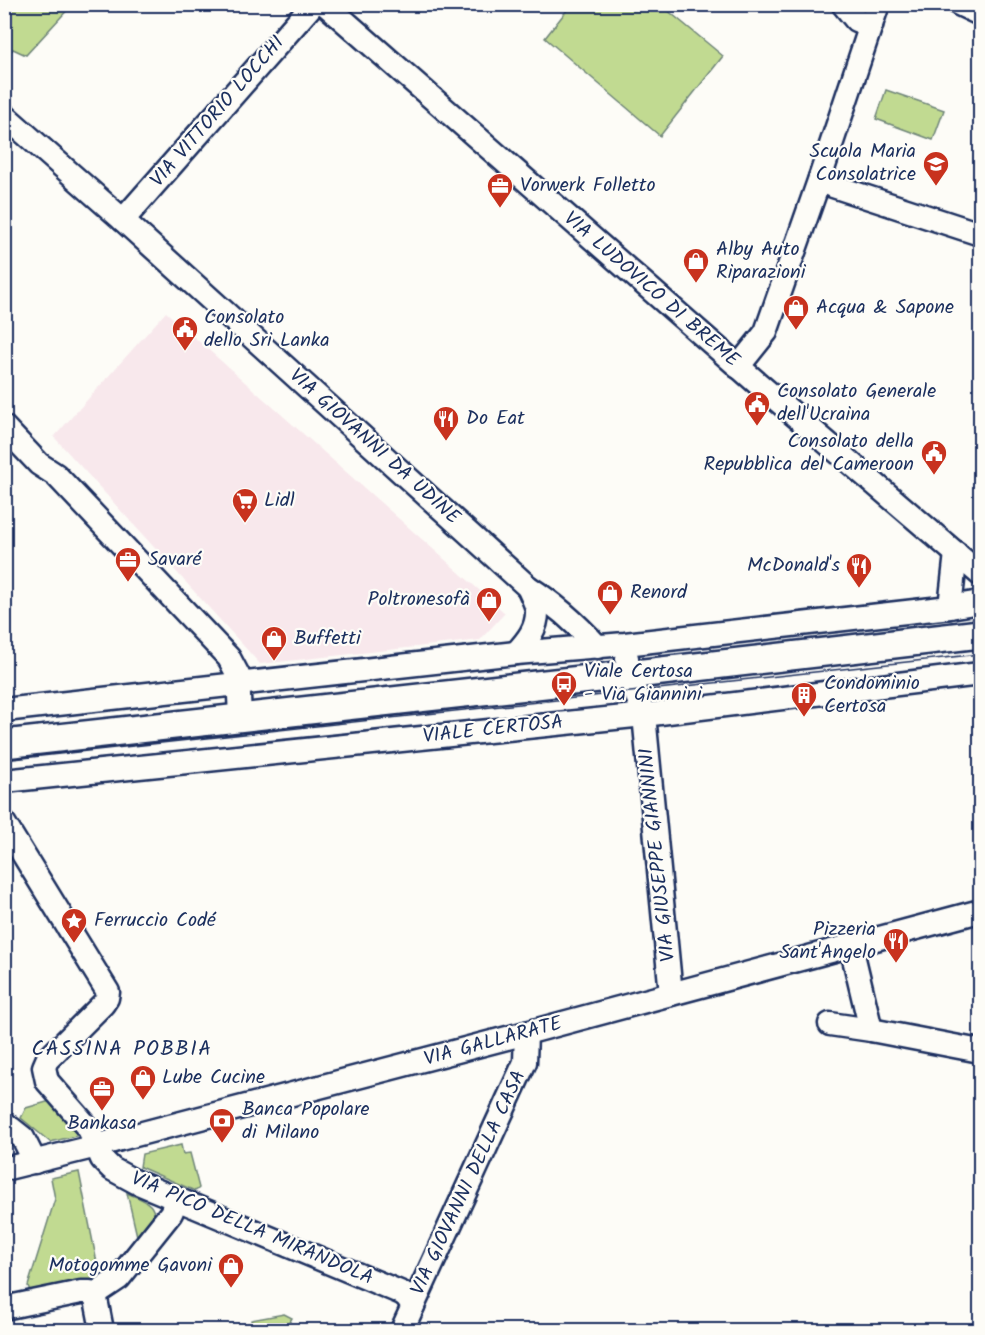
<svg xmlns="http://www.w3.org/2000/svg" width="985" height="1335" font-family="Kalam,sans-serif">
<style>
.built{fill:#f8e8ec}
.green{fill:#c1da91;stroke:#6e8478;stroke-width:1.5}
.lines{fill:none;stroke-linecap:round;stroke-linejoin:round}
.minor-casing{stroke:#1b2f5e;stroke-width:27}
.major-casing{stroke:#1b2f5e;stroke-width:32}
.minor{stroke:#fdfcf7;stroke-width:22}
.major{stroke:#fdfcf7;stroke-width:27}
.tram{stroke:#1b2f5e;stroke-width:1.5}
.labels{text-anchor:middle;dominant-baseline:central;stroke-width:4.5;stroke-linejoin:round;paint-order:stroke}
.street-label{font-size:20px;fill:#1b2f5e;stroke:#fdfcf7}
.poi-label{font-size:20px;fill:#1b2f5e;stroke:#fdfcf7;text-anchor:start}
.neighbourhood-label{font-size:21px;letter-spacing:1.5px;fill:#1b2f5e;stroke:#fdfcf7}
</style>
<rect width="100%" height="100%" fill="#fdfcf7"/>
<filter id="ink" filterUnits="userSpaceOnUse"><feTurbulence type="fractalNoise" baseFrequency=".0167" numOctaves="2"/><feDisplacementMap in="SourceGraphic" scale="12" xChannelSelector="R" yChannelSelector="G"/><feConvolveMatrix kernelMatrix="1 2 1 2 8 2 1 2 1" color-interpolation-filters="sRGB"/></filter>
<g filter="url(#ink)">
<path class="built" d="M166 312 505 613 480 640 260 664 54 437Z"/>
<g class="green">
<path d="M5 4H72V5L26 55 13 49 5 59Z"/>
<path d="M571 5H661L723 56 660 136 545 38Z"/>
<path d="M886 90 944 110 933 140 876 119Z"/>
<path d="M50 1101 80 1135 50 1142 21 1118 26 1108Z"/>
<path d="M181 1145 183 1154 190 1153 199 1188 197 1190 195 1191 140 1167 142 1154Z"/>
<path d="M79 1172 100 1278 30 1291 28 1286 55 1199 51 1178Z"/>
<path d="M127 1193C137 1198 153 1201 154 1214L137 1236Z"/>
<path d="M284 1314 292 1318 286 1328 290 1330H253L251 1320Z"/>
</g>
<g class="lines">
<g class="minor-casing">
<g id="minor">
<path d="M325 4 755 381 980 574"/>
<path d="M843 4 856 20 871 26"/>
<path d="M959 4 980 14"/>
<path d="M4 115 123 220 528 587C555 604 577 624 598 647"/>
<path d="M820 178 833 186 980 234"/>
<path d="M123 220 313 4"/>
<path d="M738 367 766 332 820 178 878 4"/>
<path d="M4 427 39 464 56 475 229 658 238 675 240 717"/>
<path d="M950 607 956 553"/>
<path d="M516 653C527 641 538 628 537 610 536 603 531 594 528 587"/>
<path d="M627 658 629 675 644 715 671 994"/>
<path d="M4 710 516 653 625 644 950 607 980 602"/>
<path d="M4 781 644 715 980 674"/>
<path d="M4 823 108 992 107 998 103 1004 47 1060 44 1067 47 1081 89 1129 102 1159 112 1169 136 1182 402 1293 407 1297 413 1306"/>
<path d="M851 946 871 1030"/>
<path d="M830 1024 871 1030 980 1051"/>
<path d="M4 1123 23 1138 35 1162"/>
<path d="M4 1169 97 1146 120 1139 526 1033 980 911"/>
<path d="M95 1294 119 1278 171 1213 177 1199"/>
<path d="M95 1294 102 1330"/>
<path d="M4 1308 81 1292H90L95 1294"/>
<path d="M402 1330 525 1062 526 1033"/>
</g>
</g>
<g class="major-casing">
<path id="major" d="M4 744 653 672 980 634"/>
</g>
<use href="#minor" class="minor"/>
<use href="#major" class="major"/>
<path class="tram" d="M4 760 980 654"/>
</g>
</g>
<defs>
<g id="school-pin" transform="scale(1.35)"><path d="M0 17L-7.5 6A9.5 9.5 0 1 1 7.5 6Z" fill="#c8321e" stroke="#fdfcf7"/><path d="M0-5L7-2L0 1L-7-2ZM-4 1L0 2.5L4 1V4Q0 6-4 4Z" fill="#fff"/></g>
<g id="office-pin" transform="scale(1.35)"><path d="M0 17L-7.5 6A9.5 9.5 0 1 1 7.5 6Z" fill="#c8321e" stroke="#fdfcf7"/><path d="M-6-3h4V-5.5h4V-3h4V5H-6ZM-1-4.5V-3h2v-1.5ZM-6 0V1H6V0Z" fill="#fff"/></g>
<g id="shop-pin" transform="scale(1.35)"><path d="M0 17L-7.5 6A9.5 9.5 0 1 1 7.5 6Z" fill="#c8321e" stroke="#fdfcf7"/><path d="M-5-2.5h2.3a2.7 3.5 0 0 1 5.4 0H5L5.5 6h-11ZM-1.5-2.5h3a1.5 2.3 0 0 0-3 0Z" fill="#fff"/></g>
<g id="civic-pin" transform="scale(1.35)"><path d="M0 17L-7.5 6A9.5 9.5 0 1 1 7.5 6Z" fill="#c8321e" stroke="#fdfcf7"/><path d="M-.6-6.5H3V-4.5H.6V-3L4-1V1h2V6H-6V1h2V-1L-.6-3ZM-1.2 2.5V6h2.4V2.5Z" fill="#fff"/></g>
<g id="restaurant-pin" transform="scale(1.35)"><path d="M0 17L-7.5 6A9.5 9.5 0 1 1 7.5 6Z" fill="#c8321e" stroke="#fdfcf7"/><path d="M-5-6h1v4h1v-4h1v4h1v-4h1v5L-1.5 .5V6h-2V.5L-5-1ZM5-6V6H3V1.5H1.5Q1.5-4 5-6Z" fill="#fff"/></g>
<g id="supermarket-pin" transform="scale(1.35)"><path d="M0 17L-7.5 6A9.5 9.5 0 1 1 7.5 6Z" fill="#c8321e" stroke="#fdfcf7"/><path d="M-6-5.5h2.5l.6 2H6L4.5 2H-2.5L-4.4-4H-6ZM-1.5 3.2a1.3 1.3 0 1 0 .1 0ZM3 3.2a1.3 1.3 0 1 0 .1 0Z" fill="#fff"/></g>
<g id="bus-pin" transform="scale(1.35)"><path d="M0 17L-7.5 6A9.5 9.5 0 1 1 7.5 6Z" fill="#c8321e" stroke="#fdfcf7"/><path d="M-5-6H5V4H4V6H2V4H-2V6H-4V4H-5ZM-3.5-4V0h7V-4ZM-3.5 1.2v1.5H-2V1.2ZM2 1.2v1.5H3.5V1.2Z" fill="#fff"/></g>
<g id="building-pin" transform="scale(1.35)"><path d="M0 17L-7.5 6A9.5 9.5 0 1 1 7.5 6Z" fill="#c8321e" stroke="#fdfcf7"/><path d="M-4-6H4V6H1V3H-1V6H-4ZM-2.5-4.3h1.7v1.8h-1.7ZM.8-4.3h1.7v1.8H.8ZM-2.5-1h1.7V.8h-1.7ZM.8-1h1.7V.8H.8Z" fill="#fff"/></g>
<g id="sight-pin" transform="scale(1.35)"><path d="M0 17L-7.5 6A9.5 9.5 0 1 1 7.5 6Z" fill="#c8321e" stroke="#fdfcf7"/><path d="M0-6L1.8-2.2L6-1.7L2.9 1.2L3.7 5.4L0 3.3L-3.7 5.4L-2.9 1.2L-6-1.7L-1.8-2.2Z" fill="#fff"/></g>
<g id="bank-pin" transform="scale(1.35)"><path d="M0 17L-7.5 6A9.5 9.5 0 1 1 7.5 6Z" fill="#c8321e" stroke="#fdfcf7"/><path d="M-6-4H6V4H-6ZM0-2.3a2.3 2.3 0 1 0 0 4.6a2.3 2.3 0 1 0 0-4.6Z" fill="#fff"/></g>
</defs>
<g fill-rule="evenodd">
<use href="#school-pin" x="936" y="164"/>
<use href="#office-pin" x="500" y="186"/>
<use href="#shop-pin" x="696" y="261"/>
<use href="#shop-pin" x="796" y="308"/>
<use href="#civic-pin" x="185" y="329"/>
<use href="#civic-pin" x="757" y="404"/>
<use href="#restaurant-pin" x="446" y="419"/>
<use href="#civic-pin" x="934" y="453"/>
<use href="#supermarket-pin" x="245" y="501"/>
<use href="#office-pin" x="128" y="560"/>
<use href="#restaurant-pin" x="859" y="566"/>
<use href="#shop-pin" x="610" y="593"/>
<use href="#shop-pin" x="489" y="600"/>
<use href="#shop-pin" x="274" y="639"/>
<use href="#bus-pin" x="564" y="684"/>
<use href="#building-pin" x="804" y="695"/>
<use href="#sight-pin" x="74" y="921"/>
<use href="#restaurant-pin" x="896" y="941"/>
<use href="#shop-pin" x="143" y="1078"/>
<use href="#office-pin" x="102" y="1089"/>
<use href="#bank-pin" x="222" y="1121"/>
<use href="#shop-pin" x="231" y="1266"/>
</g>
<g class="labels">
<g class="street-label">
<text transform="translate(218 112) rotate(-49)">VIA VITTORIO LOCCHI</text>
<text transform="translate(651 290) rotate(41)">VIA LUDOVICO DI BREME</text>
<text transform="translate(374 447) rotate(42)">VIA GIOVANNI DA UDINE</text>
<text transform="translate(493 730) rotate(-6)">VIALE CERTOSA</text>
<text transform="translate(658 855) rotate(-96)">VIA GIUSEPPE GIANNINI</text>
<text transform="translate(493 1042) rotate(-15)">VIA GALLARATE</text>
<text transform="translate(469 1183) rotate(-65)">VIA GIOVANNI DELLA CASA</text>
<text transform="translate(252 1229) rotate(23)">VIA PICO DELLA MIRANDOLA</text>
</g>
<g class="poi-label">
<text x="916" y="152" text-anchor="end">Scuola Maria<tspan x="916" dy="23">Consolatrice</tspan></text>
<text x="520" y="186">Vorwerk Folletto</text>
<text x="716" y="250">Alby Auto<tspan x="716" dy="23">Riparazioni</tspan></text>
<text x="816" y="308">Acqua &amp; Sapone</text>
<text x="204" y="318">Consolato<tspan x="204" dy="23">dello Sri Lanka</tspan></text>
<text x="777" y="392">Consolato Generale<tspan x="777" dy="23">dell'Ucraina</tspan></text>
<text x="466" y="419">Do Eat</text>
<text x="914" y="442" text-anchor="end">Consolato della<tspan x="914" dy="23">Repubblica del Cameroon</tspan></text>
<text x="264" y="501">Lidl</text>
<text x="148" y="560">Savaré</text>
<text x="840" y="566" text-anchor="end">McDonald's</text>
<text x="630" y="593">Renord</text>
<text x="470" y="600" text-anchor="end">Poltronesofà</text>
<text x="294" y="639">Buffetti</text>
<text x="584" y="672">Viale Certosa<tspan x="584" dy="23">- Via Giannini</tspan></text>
<text x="824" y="684">Condominio<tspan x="824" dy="23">Certosa</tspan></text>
<text x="94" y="921">Ferruccio Codé</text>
<text x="876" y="930" text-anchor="end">Pizzeria<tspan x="876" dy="23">Sant'Angelo</tspan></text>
<text x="162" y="1078">Lube Cucine</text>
<text x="242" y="1110">Banca Popolare<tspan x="242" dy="23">di Milano</tspan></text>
<text x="102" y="1124" text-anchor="middle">Bankasa</text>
<text x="212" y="1266" text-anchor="end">Motogomme Gavoni</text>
</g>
<g class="neighbourhood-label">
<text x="122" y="1049">CASSINA POBBIA</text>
</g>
</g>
<rect width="985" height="1335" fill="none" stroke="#fdfcf7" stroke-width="24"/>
<rect x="12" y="12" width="961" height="1311" fill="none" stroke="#1b2f5e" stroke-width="2" filter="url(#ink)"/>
</svg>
